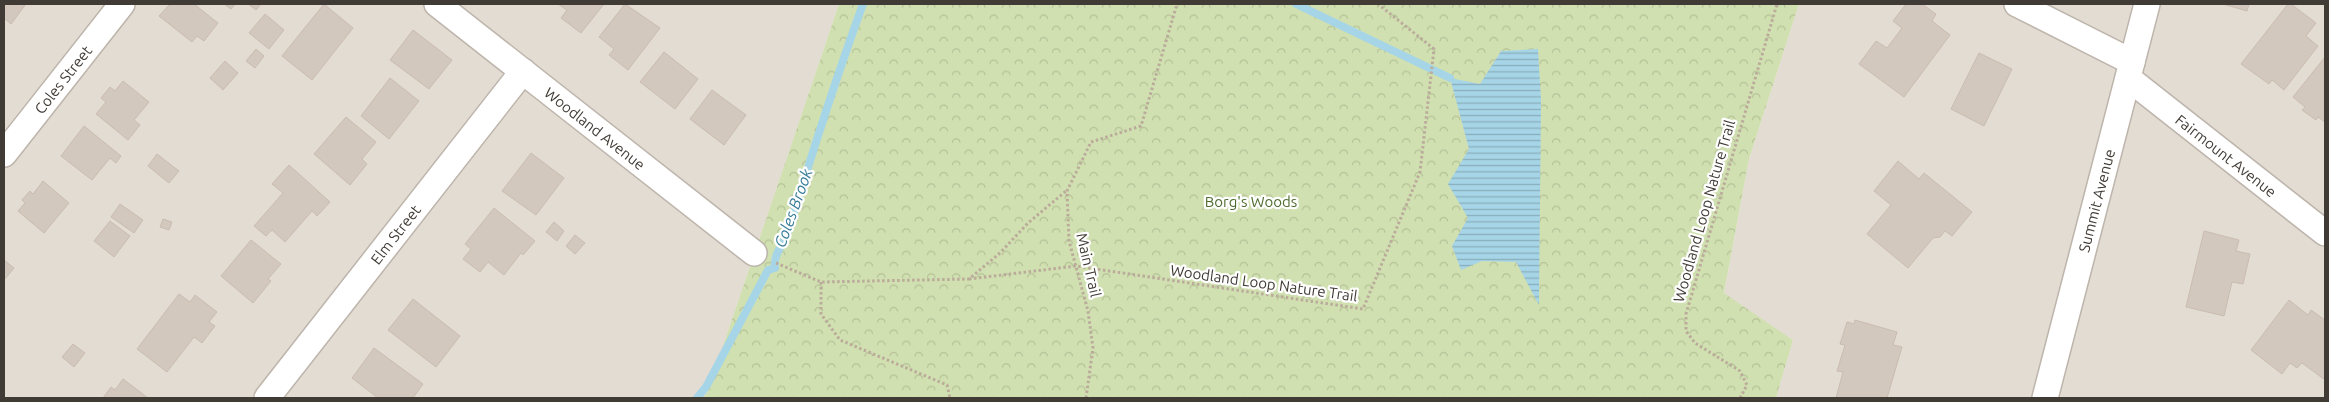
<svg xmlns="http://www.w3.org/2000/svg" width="2329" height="402" font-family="Ubuntu,sans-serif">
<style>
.residential{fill:#e3dcd3}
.park{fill:url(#park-crowns)}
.water{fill:url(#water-rules)}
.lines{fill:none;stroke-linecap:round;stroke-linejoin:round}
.stream{stroke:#a6d5e7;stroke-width:8}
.building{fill:#d3c8be;stroke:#cabcaf}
.street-casing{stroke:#bdb4ab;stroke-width:28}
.path{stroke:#baab9b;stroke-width:3;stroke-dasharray:2.5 2.5;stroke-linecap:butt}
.street{stroke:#fff;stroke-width:25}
.labels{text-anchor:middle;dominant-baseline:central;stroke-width:4.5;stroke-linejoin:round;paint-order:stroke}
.street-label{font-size:15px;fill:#413b35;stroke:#fff}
.park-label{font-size:15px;fill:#4e6c2f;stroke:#fff}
.water-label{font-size:16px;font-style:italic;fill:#387d9a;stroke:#fff}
</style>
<defs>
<pattern id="park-crowns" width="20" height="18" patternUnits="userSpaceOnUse" patternTransform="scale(1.25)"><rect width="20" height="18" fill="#d1e0b0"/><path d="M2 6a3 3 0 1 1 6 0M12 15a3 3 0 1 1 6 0" fill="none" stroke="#b5c198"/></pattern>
<pattern id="water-rules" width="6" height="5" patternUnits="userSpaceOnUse" patternTransform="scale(1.25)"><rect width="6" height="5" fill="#a6d5e7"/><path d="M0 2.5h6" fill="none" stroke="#89aebc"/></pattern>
</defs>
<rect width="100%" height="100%" fill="#f0ebe4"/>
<g class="residential">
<path d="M4 4H839L707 393 703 398H4Z"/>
<path d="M1799 4H2325V398H1776L1793 340 1724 294 1749 159Z"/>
</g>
<path class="park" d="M839 4H1799L1749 159 1724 293 1793 340 1776 398H703L707 393Z"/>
<path class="water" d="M1538 49 1541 100 1539 305 1516 262 1482 261 1461 270 1452 246 1468 218 1448 184 1469 149 1450 78 1480 84 1501 51Z"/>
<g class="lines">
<g class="stream">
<path d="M1296 4 1450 78"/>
<path d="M697 398 706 387 768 270 775 268C773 253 785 243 789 229 812 153 836 78 863 4"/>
</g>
</g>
<g class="building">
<path d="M4 4H26L11 24 4 18Z"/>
<path d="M170 4H194L218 23 204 41 197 36 192 42 159 16Z"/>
<path d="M224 4H235L231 9Z"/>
<path d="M248 4H261L256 10Z"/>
<path d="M324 4 353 28 312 80 282 56Z"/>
<path d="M558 4H604L581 33 561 18 567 10Z"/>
<path d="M625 4 660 28 628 70 609 55 614 49 599 37Z"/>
<path d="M1906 4H1922L1936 14 1932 21 1950 35 1904 97 1859 64 1876 41 1887 48 1902 28 1893 21Z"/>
<path d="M2223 4H2249L2247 11Z"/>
<path d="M2288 4H2291L2316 23 2306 36 2318 46 2284 90 2272 80 2269 84 2241 64Z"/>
<path d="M265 14 284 30 269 49 249 33Z"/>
<path d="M413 30 452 60 429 89 390 60Z"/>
<path d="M256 49 264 56 255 68 246 61Z"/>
<path d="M664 52 698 79 675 109 640 82Z"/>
<path d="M1979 53 2012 69 1984 126 1951 109Z"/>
<path d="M2325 57V122L2318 117 2316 120 2302 110 2305 107 2293 97Z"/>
<path d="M225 61 238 73 223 90 210 78Z"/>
<path d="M390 78 419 101 389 139 361 116Z"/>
<path d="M123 81 149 102 134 120 140 125 128 140 96 114 106 102 101 98 110 87 115 91Z"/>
<path d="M712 90 746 115 724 145 690 119Z"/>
<path d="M346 117 376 142 362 159 367 164 350 185 314 154Z"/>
<path d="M84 126 121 156 116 163 110 158 92 180 61 156Z"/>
<path d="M531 153 564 178 536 215 502 191Z"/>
<path d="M157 154 179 171 169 183 148 166Z"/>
<path d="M1898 161 1919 179 1924 173 1972 212 1952 236 1945 231 1940 237 1933 238 1908 268 1867 234 1891 205 1874 191Z"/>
<path d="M289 165 330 202 317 216 312 211 285 242 272 230 266 236 254 226 283 193 272 184Z"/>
<path d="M43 181 69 203 44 233 18 211 25 203 22 200 30 191 33 194Z"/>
<path d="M120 204 143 220 134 233 111 217Z"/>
<path d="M494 208 535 241 523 255 521 253 504 275 488 262 480 272 463 259 471 249 465 244Z"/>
<path d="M163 219 172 222 169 230 160 227Z"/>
<path d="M110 221 130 236 114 257 94 241Z"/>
<path d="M554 222 564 231 557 241 546 232Z"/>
<path d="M2204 231 2239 240 2236 251 2250 254 2243 284 2232 282 2224 316 2186 307Z"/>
<path d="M575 235 585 243 575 254 566 246Z"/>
<path d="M251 240 281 264 268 279 271 281 253 303 221 276Z"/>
<path d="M4 260 14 268 4 280Z"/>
<path d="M179 294 190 302 195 295 217 312 209 322 215 326 202 343 194 337 167 372 137 349Z"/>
<path d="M413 299 460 336 436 367 388 330Z"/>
<path d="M2289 300 2308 315 2311 310 2325 320V380L2302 363 2297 368 2290 363 2282 374 2251 350Z"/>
<path d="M1855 320 1897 332 1893 345 1902 347 1887 398H1836L1843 372 1837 371 1845 345 1840 344 1847 322 1854 324Z"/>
<path d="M73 344 85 353 74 367 62 357Z"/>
<path d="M374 348 423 384 413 398H378L352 378Z"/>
<path d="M123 379 148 398H103L111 387 115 390Z"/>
</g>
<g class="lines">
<g class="street-casing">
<g id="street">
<path id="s1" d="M437 4 754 253"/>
<path d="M2017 4 2132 62"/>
<path id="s2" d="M2128 78 2325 233"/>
<path id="s3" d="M4 154 122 4"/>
<path id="s4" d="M267 398 523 71"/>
<path id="s5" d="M2045 398 2147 4"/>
</g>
</g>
<g class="path">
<path d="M776 263 821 282 969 279 1000 253 1028 223 1066 191"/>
<path d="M969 279 1076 266 1363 309 1420 172 1434 49 1378 4"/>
<path d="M821 282V314L840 340 947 385 950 398"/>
<path d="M1086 398 1093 348 1088 311 1069 241 1067 191 1091 142 1141 126 1177 4"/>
<path d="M1740 398 1747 385 1740 371 1695 343 1686 331V314L1777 4"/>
</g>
<use href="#street" class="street"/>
</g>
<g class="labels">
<g class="street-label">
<text stroke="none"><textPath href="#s3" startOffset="95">Coles Street</textPath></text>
<text stroke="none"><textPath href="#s1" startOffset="201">Woodland Avenue</textPath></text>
<text stroke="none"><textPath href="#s2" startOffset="125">Fairmount Avenue</textPath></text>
<text stroke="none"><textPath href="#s5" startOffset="204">Summit Avenue</textPath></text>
<text transform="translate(1704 211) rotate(-74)">Woodland Loop Nature Trail</text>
<text stroke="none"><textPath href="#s4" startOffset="208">Elm Street</textPath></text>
<text transform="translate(1089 265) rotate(77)">Main Trail</text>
<text transform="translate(1264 283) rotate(8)">Woodland Loop Nature Trail</text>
</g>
<g class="park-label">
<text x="1251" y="201">Borg's Woods</text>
</g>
<g class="water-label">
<text transform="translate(793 208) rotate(-70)">Coles Brook</text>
</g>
</g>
<rect width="2329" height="402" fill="none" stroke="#413b35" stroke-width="10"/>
</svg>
